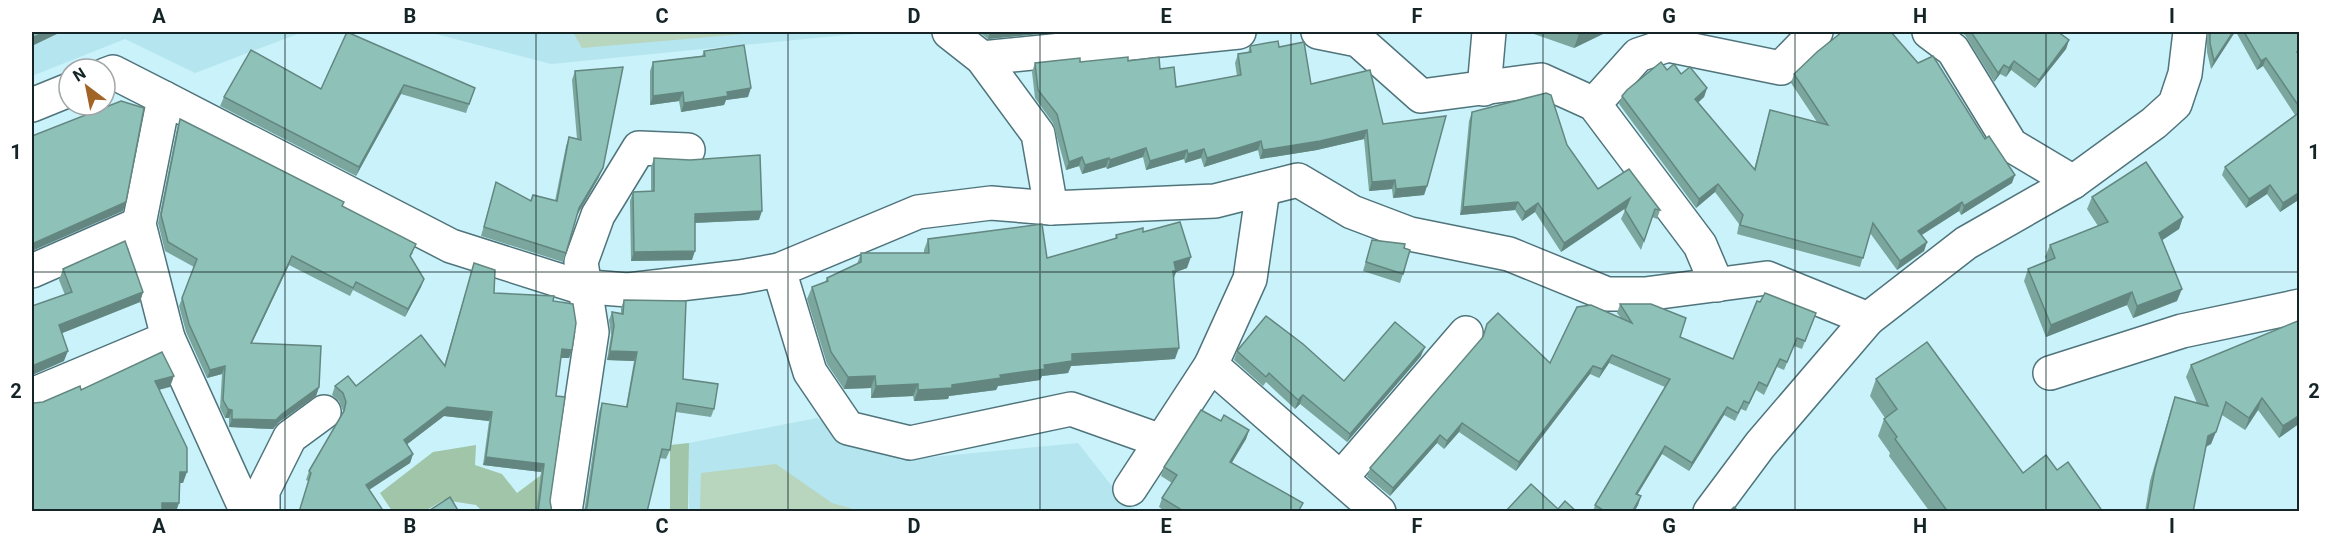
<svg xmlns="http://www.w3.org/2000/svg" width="2331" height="543" font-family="Roboto,sans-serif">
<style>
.built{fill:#b5e5ef}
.green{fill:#b8d5be}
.forest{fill:#a1c5a9}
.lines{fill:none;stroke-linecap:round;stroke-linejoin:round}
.street-casing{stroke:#50747b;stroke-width:36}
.street{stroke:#fff;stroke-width:33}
.wall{fill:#7aa69d}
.shaded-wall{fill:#638780}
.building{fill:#8ec1b7;stroke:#638780;stroke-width:1.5}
.grid{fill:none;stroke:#142427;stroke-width:1.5;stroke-opacity:0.55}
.neatline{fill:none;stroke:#142427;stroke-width:2}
.grid-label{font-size:20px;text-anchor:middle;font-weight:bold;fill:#142427}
</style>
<rect width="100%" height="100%" fill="#caf2fa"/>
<g class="built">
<path d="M32 32H303L195 73 125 39 32 76Z"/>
<path d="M428 32H876L551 64Z"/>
<path d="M817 418 901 460 1078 443 1126 504 1139 511 689 512V443Z"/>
</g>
<g class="green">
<path d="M573 32H767L582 48Z"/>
<path d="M776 464 832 503 860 511H700L701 473Z"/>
</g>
<g class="forest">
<path d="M689 443 688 511H670V445Z"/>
<path d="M476 445 475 465 502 474 517 493 560 461 551 511H482L476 505 444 500 425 511H392L380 493 433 452Z"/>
</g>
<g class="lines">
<g class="street-casing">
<g id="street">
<path d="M949 32 982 58 1038 134 1051 208 1215 201 1298 180 1352 212 1410 234 1509 254 1607 294H1645L1767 278 1868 319 1966 243 2073 182 2154 123 2175 104 2185 74 2190 32"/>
<path d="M1318 32 1358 40 1421 96 1541 80 1594 104 1700 245 1717 285"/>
<path d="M1929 32 1953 50 2011 145 2073 182"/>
<path d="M982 58 1239 32"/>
<path d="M1484 89 1489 32"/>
<path d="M164 98 451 246 577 286 628 290 740 277 779 270 918 212 991 203 1051 208"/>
<path d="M1594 104 1638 55 1668 45 1781 68 1816 32"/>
<path d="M32 105 69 90"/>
<path d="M779 270 810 372 848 428 910 443 1071 409 1161 441"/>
<path d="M32 271 139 224"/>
<path d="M168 338 247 512"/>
<path d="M1211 365 1250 279 1263 189"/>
<path d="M2050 373 2182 331 2300 306"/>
<path d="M32 395 168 338 139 224 164 98 113 72 105 75"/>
<path d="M1341 478 1466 333"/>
<path d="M1130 489 1211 365 1379 512"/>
<path d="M263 512V491L290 437 324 412"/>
<path d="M565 512 592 332 581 262 598 215 639 148 688 150"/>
<path d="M1710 512 1760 445 1868 319"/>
</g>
</g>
<use href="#street" class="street"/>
</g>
<g class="wall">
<path d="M347 32 475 88 466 113 401 94 356 176 220 106 224 97 321 89Z"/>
<path d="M979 32H1058L988 39Z"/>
<path d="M1534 32H1607L1574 48 1534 34Z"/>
<path d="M1959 32H2058L2069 40 2066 49 2035 88 2011 70 2006 77 2000 74 1994 82 1965 35Z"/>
<path d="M2207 32H2235L2211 69 2207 52Z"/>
<path d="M2236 32H2300V199L2280 212 2267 194 2246 208 2222 175 2225 167 2295 115 2263 66 2257 70Z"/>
<path d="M1250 46 1279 47 1311 84 1383 124 1427 186 1424 195 1393 198 1392 189 1369 191 1364 139 1317 150 1260 159 1258 150 1204 167 1201 158 1185 163 1184 159 1146 170 1143 157 1107 169 1106 167 1082 174 1079 166 1066 170 1053 123 1035 98 1032 72 1035 63 1128 61 1160 69 1176 87 1237 76 1235 63 1238 54 1248 53Z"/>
<path d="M704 51 748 97 726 100 724 105 681 112 679 101 650 105V71L653 62 702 56Z"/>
<path d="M575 71 599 177 577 215 563 262 481 236 496 182 531 201H555L566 146 569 137 577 139 572 80Z"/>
<path d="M1681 74 1707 88 1704 97 1698 103 1754 169 1770 110 1817 122 1791 83 1794 74 2012 183 1961 215 1959 211 1922 235 1927 242 1924 251 1897 270 1870 233 1860 267 1737 234 1739 224 1715 192 1696 208 1619 104 1622 96Z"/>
<path d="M1472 112 1567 145 1598 189 1660 210 1657 219 1652 217 1641 250 1621 219 1626 208 1561 252 1535 212 1522 221 1515 210 1460 215 1469 121Z"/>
<path d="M180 119 342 207 413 253 410 257 424 279 421 287 405 317 353 290 350 296 289 265 252 343 319 387 316 396 279 422 273 429 229 427V418H225L220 408 222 374 207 378 186 332 179 306 194 267 165 251 158 223 177 128Z"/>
<path d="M654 158 759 220 695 223 692 260 631 261 630 201 633 192 651 191V167Z"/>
<path d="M2092 197 2183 217 2179 229 2162 240 2177 301 2133 318 2127 305 2046 337 2024 281 2028 269 2047 261 2045 257 2050 245 2098 226 2087 209Z"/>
<path d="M1143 232 1187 268 1176 272 1174 278 1175 359 1071 366 1068 373 1042 376 1040 380 998 386 996 390 949 396 948 399 914 401 913 396 871 398V388L844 389 827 364 807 299 812 287 825 282 827 278 857 264 861 253H924V250L928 239 1047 258 1115 239 1116 235Z"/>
<path d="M1372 240 1404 248 1403 274 1400 283 1363 271Z"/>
<path d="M474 263 494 293 553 301 572 350 569 358H561L556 396 550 501 552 512H536L541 472 483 465 489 421 444 416 407 444 413 454 410 463 369 489 308 481 306 480 309 471 342 415 343 411 339 401 332 395 335 386H356L444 366Z"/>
<path d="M63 269 143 292 140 302 62 333 64 361 32 375 65 295 59 280Z"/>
<path d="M624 300 683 379 714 409 711 417 676 412 670 450 666 459 660 458 584 512 599 412 602 403 626 407 634 361 607 360 611 335 609 320 612 312 621 313V308Z"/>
<path d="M1760 302 1816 313 1802 349 1794 346 1784 370 1777 367 1764 395 1756 390 1746 411 1741 409 1735 421 1724 415 1689 471 1662 454 1637 494 1641 496 1638 505 1634 512H1593L1595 505 1665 387 1609 363 1599 378 1590 374 1516 471 1459 432 1444 449 1437 443 1390 496 1367 477 1370 468 1550 363 1621 318 1617 313 1620 304 1680 337 1733 359Z"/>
<path d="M2300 320V423L2279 438 2258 410 2245 430 2222 415 2211 444 2206 447 2193 512H2145L2150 481 2171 409 2175 397 2197 403 2186 377 2191 365Z"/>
<path d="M1237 351 1344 381 1421 356 1347 442 1300 404 1295 409 1266 382 1263 386 1234 360Z"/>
<path d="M1876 379 2023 473 2057 470 2103 512H1930L1889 456 1890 453 1878 436 1884 419 1885 418 1870 396Z"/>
<path d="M1221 421 1249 430 1246 439 1231 463 1300 512H1166L1159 507 1162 498 1172 483 1161 476 1164 467Z"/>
</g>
<g class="shaded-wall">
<path d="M45 32H61L32 46V38Z"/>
<path d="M990 32H1058L988 39Z"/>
<path d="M1584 32H1607L1574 48 1579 34Z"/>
<path d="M2233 32H2235L2211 69 2214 61Z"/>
<path d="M2069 40 2066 49 2035 88 2039 80Z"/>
<path d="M2266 58 2263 66 2257 70 2261 61Z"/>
<path d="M2014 61 2011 70 2006 77 2009 68Z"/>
<path d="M2004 65 2000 74 1994 82 1998 73Z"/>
<path d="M404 85 401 94 356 176 359 167Z"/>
<path d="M751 88 748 97 726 100 724 105 681 112 684 103 727 92Z"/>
<path d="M1707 88 1704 97 1691 108 1695 99Z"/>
<path d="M683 92 679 101 650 105 653 96Z"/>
<path d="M1367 130 1364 139 1317 150 1260 159 1263 150Z"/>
<path d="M1261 141 1258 150 1204 167 1207 158Z"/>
<path d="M1146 148 1143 157 1107 169 1110 160Z"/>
<path d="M1204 149 1201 158 1185 163 1188 154Z"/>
<path d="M1187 150 1184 159 1146 170 1150 161Z"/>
<path d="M1082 157 1079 166 1066 170 1069 162Z"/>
<path d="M1109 158 1106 167 1082 174 1085 165Z"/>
<path d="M603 168 599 177 576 217 579 208Z"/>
<path d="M2015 175 2012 183 1961 215 1964 206Z"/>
<path d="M1395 180 1392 189 1369 191 1372 182Z"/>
<path d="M1718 184 1715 192 1696 208 1699 199Z"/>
<path d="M2270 185 2267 194 2246 208 2249 199Z"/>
<path d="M1427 186 1424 195 1393 198 1396 189Z"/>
<path d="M2300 192V199L2280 212 2283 203Z"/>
<path d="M1630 198 1627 207 1561 252 1564 243Z"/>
<path d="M126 202 123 211 32 251V244Z"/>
<path d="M1518 202 1515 210 1460 215 1463 207Z"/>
<path d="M1962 202 1959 211 1915 239 1918 231Z"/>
<path d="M1538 203 1535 212 1522 221 1525 212Z"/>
<path d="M762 211 759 220 691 223 695 214Z"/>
<path d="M2183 217 2179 229 2155 245 2159 233Z"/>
<path d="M1927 242 1924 251 1897 270 1900 261Z"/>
<path d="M695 251 692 260 631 261 634 252Z"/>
<path d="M292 256 289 265 248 351 251 343Z"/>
<path d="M1191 257 1187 268 1176 272 1172 282 1174 262Z"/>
<path d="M424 279 421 287 405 317 408 309Z"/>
<path d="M2182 289 2177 301 2133 318 2137 306Z"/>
<path d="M143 292 140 302 55 336 59 325Z"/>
<path d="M2132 292 2127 305 2046 337 2051 325Z"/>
<path d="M1425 347 1421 356 1347 442 1350 434Z"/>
<path d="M1179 348 1175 359 1071 366 1068 373 1042 376 1040 380 998 386 996 390 949 396 948 399 914 401 918 390 1000 375 1044 365 1072 354Z"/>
<path d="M562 349 572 350 569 358H559Z"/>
<path d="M68 351 64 361 32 375V366Z"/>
<path d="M610 351 637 352 634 361 607 360Z"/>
<path d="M1612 355 1609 363 1599 378 1602 369Z"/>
<path d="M225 366 222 374 207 378 210 370Z"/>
<path d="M1593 366 1590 374 1516 471 1519 462Z"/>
<path d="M174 376 170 387 151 392 155 381Z"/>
<path d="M875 376 871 388 844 389 848 377Z"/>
<path d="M918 384 913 396 871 398 876 386Z"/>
<path d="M319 387 316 396 279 422 273 429 229 427 232 419 282 414Z"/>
<path d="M1303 395 1300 404 1295 409 1298 400Z"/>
<path d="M2262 398 2258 410 2245 430 2249 418Z"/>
<path d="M447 407 492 412 489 421 444 416 401 449 404 440Z"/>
<path d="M1727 407 1724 415 1689 471 1692 463Z"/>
<path d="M228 409 232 410 229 418H225Z"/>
<path d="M2300 415V423L2279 438 2283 426Z"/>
<path d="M1462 423 1459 432 1444 449 1447 441Z"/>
<path d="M1249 430 1246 439 1227 471 1230 462Z"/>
<path d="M2216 432 2211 444 2203 448 2208 436Z"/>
<path d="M1440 435 1437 443 1390 496 1393 488Z"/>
<path d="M1665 446 1662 454 1633 502 1636 494Z"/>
<path d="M413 454 410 463 363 494 366 485Z"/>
<path d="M486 457 544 464 541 472 483 465Z"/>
<path d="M180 472H187L183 483H176Z"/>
<path d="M1641 496 1638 505 1634 512H1632Z"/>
<path d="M162 503H179L176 512H159Z"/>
</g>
<g class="building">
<path d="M32 32H45L32 38Z"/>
<path d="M347 32 475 88 469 104 404 85 359 167 224 97 251 50 321 89Z"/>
<path d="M1570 32H1584L1579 34Z"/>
<path d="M1842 32H1891L1918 63 1933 56 1985 139 1989 136 2015 175 1964 206 1962 202 1918 231 1927 242 1900 261 1873 223 1863 258 1740 225 1743 215 1718 184 1699 199 1622 96 1627 90 1661 62 1667 70 1674 64 1681 74 1690 67 1707 88 1695 99 1755 170 1770 110 1828 125 1794 74 1817 52Z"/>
<path d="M1971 32H2058L2069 40 2039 80 2014 61 2009 68 2004 65 1998 73Z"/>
<path d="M2210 32H2233L2214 61 2210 43Z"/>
<path d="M2244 32H2300V51L2297 52 2300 57V108L2266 58 2261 61Z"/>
<path d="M1278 41 1279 47 1304 42 1311 84 1370 70 1383 124 1446 116 1427 186 1396 189 1395 180 1372 182 1367 130 1320 141 1263 150 1261 141 1207 158 1204 149 1188 154 1187 150 1150 161 1146 148 1110 160 1109 158 1085 165 1082 157 1069 162 1057 114 1038 90 1035 63 1080 58V62L1128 57V61L1159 57 1160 69 1174 67 1176 87 1241 75 1238 54 1251 52 1250 46Z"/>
<path d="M744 45 751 88 727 92 728 96 684 103 683 92 653 96V62L705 56 704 51Z"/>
<path d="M623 67 603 168 579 208 566 253 484 227 496 182 531 201 533 195 557 201 569 137 581 140 575 71Z"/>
<path d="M1546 93 1551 95 1567 145 1598 189 1629 169 1660 210 1655 209 1644 241 1625 210 1630 198 1564 243 1538 203 1525 212 1518 202 1463 207 1472 112Z"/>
<path d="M121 101 144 108 126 202 32 244V136Z"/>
<path d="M2300 112V192L2283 203 2270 185 2249 199 2225 167Z"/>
<path d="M180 119 344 202 342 206 416 244 410 256 424 279 408 309 356 282 353 288 292 256 251 343 321 346 319 387 282 414 276 420 232 419V410L228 409 223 400 225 366 210 370 189 324 182 298 197 259 168 242 161 215Z"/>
<path d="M760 155 762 211 695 214V251L634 252 633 192 654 191V158L690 160Z"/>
<path d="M2146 162 2183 217 2159 233 2182 289 2137 306 2132 292 2051 325 2028 269 2055 258 2050 245 2108 222 2092 197Z"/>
<path d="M1180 222 1191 257 1174 262 1176 271H1173L1179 348 1072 354V361L1044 365 1045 369 1000 375 1001 378 952 385V388L918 390V384L876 386 875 376 848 377 831 352 812 287 828 281 827 278 861 262V253H929L928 239 1042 224 1047 258 1117 238 1116 235 1143 228V232Z"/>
<path d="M1372 240 1405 244 1404 248 1410 250 1403 274 1366 262Z"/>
<path d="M125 241 143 292 59 325 68 351 32 366V306L72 292 63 269Z"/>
<path d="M474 263 495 270 494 293 554 296 553 301 573 304 576 323 572 350 562 349 556 396 565 397 550 501 552 512H538L544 464 486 457 492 412 447 407 404 440 413 454 366 485 384 512H299L311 473 309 471 344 411 346 402 343 393 335 386 348 376 356 386 421 335 445 366Z"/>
<path d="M1765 293 1816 313 1805 341 1797 338 1787 362 1780 359 1767 386 1759 382 1749 403 1744 401 1738 413 1727 407 1692 463 1665 446 1636 494 1641 496 1632 512H1606L1595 505 1670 379 1612 355 1602 369 1593 366 1519 462 1462 423 1447 441 1440 435 1393 488 1370 468 1483 337 1487 324 1498 313 1550 363 1577 307 1591 305 1632 323 1620 304H1651L1686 318 1680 337 1733 359 1757 301 1760 302Z"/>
<path d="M624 300 686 301 683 379 718 384 714 409 677 403 670 450 662 449 647 512H584L587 507 602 403 627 407 637 352 610 351 614 326 612 312 623 314Z"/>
<path d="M1266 316 1303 344 1344 381 1395 322 1425 347 1350 434 1303 395 1298 400 1269 373 1266 377 1237 351Z"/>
<path d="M2300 320V415L2283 426 2262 398 2249 418 2226 402 2216 432 2208 436 2193 512H2147L2155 469 2175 397 2208 406 2191 365Z"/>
<path d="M1927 342 2023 473 2046 455 2057 470 2068 462 2103 512H1948L1895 439 1897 437 1884 419 1897 409 1876 379Z"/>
<path d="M162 352 174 376 155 381 187 448V472H180L179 503H162V512H32V402L34 403 43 402 80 386 81 390Z"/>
<path d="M1201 410 1221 421 1224 415 1249 430 1230 462 1303 503 1298 512H1185L1162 498 1177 475 1164 467Z"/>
<path d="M1531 484 1558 509 1565 501 1577 512H1505Z"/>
<path d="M450 497 459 512H427Z"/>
<path d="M1734 507 1739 512H1729Z"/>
</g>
<path class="grid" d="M285 32V512M536 32V512M788 32V512M1040 32V512M1291 32V512M1543 32V512M1795 32V512M2046 32V512M32 272H2300"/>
<rect width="2331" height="543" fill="none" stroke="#ffffff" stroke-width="66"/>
<g transform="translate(87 87) rotate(328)"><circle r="28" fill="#ffffff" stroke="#a1a7a9" stroke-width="1.5"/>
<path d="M0-4.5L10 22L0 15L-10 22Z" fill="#a06426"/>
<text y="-9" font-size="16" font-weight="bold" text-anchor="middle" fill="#142427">N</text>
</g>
<rect x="33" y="33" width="2265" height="477" class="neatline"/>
<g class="grid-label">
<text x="159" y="23">A</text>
<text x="410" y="23">B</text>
<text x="662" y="23">C</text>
<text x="914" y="23">D</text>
<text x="1166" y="23">E</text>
<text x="1417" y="23">F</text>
<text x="1669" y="23">G</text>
<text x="1920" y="23">H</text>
<text x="2172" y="23">I</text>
<text x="16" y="159">1</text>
<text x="2314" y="159">1</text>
<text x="16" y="398">2</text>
<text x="2314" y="398">2</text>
<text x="159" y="533">A</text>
<text x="410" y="533">B</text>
<text x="662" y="533">C</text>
<text x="914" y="533">D</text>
<text x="1166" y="533">E</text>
<text x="1417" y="533">F</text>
<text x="1669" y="533">G</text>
<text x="1920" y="533">H</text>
<text x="2172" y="533">I</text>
</g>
</svg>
